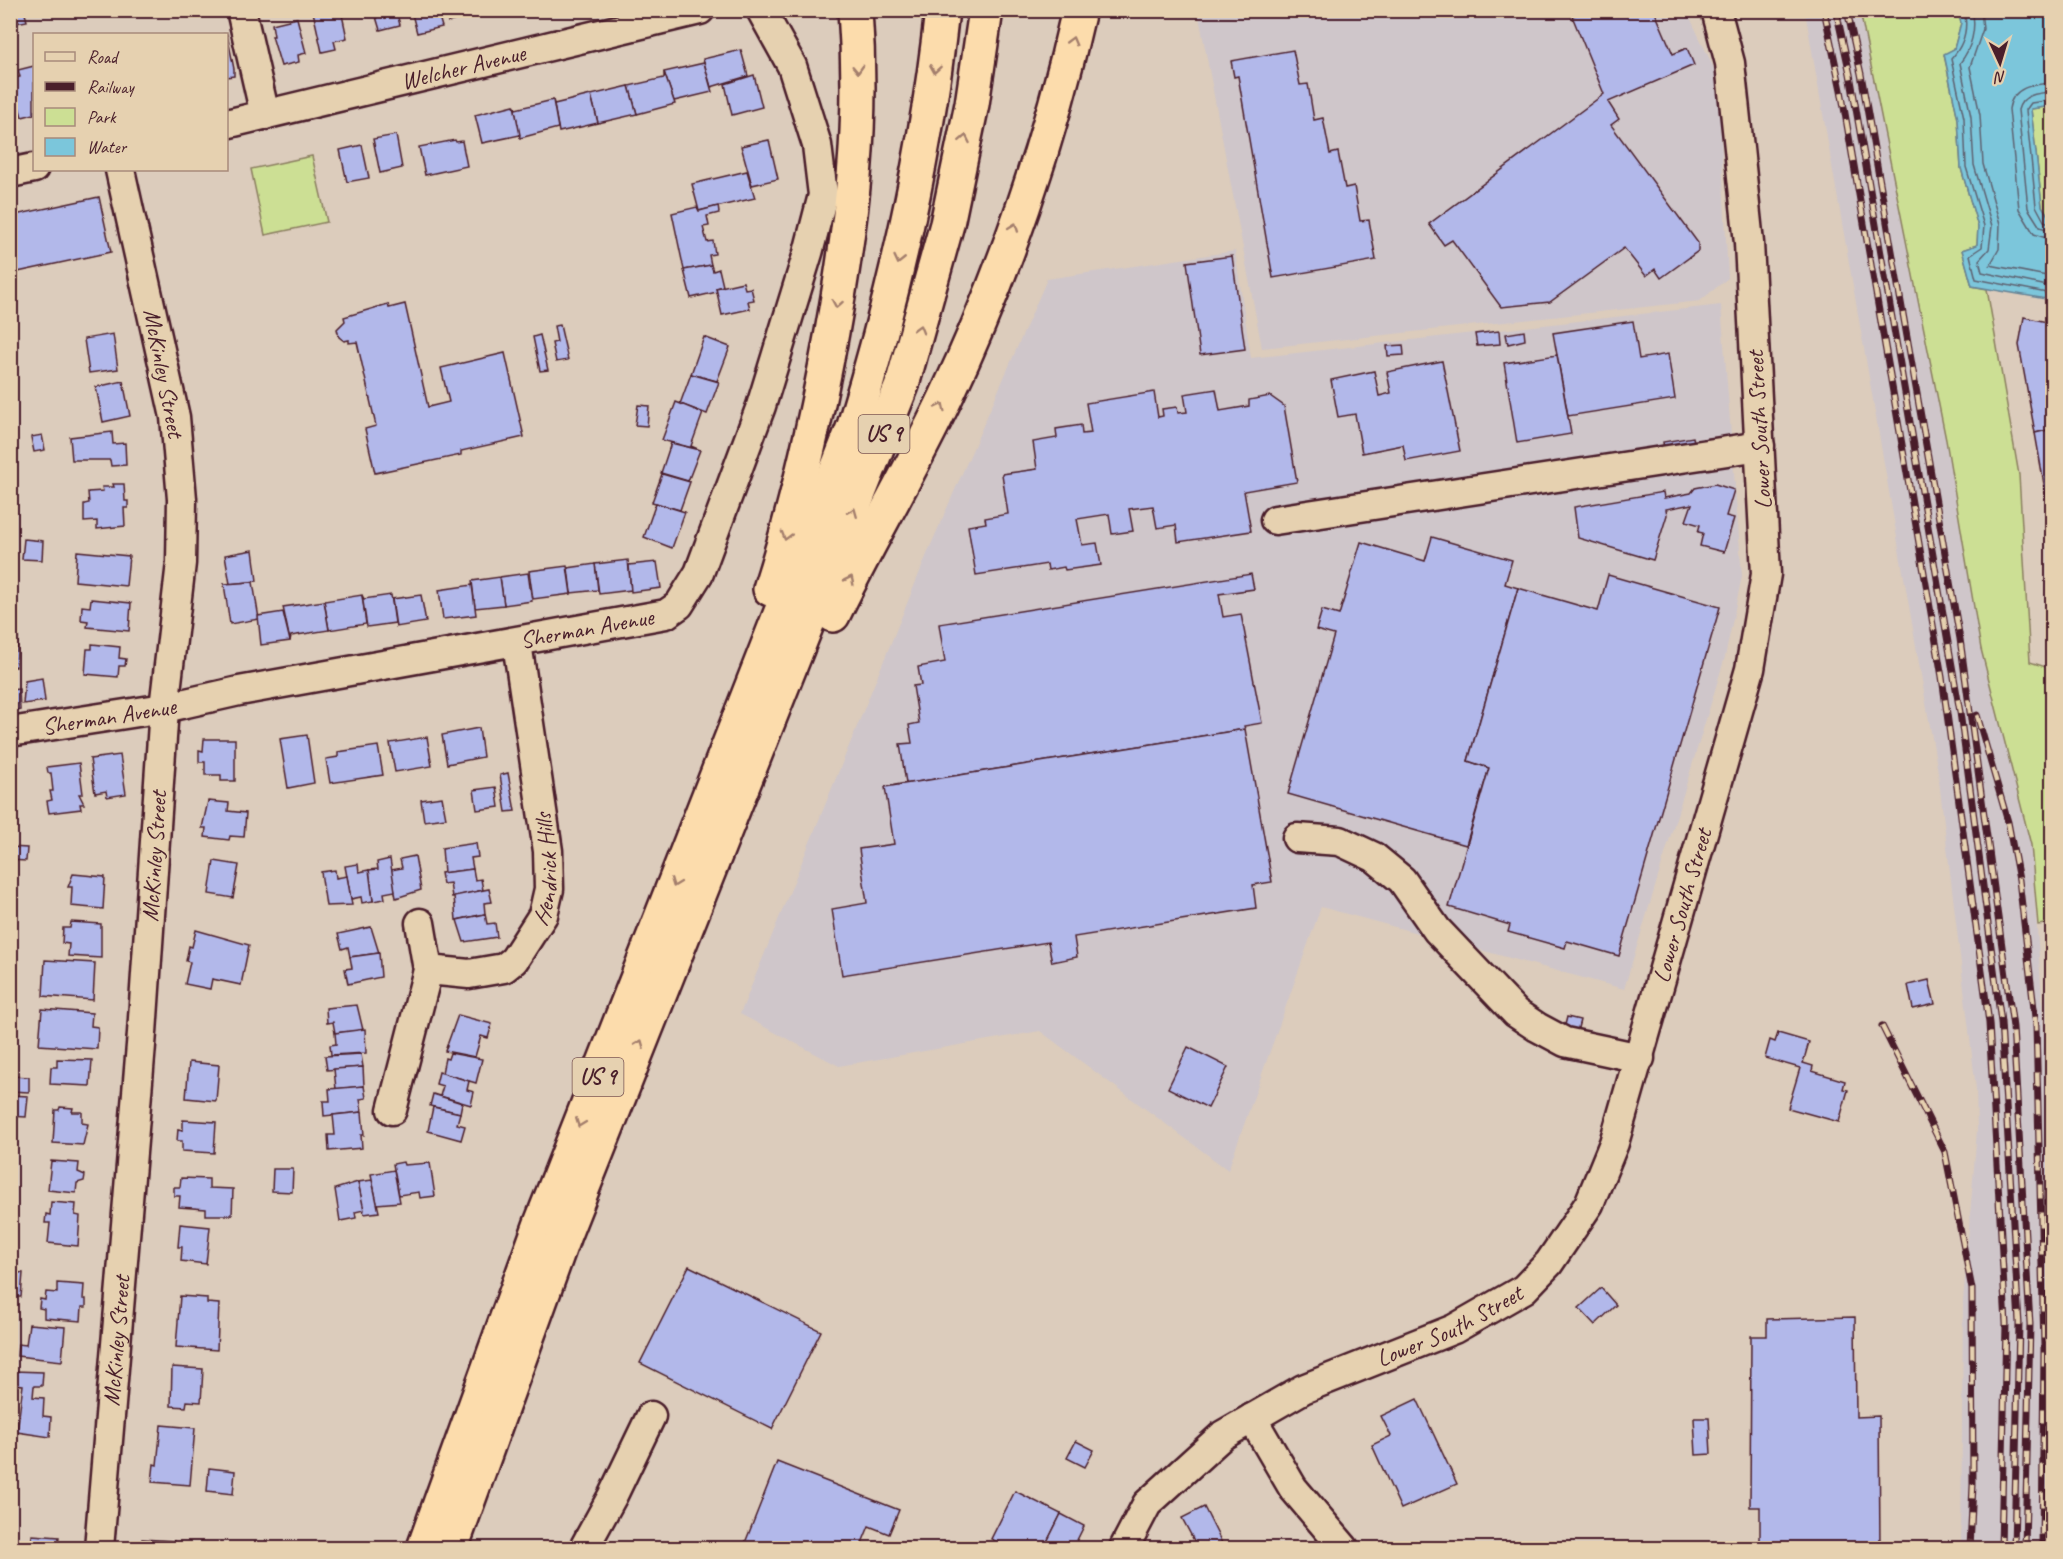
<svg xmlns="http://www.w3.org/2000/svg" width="2063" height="1559" font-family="Caveat,sans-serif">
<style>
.built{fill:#cfc6ca}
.green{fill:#ccdf94;stroke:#8b7f60;stroke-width:1.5}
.water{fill:#7bc6db;stroke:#678395;stroke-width:1.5}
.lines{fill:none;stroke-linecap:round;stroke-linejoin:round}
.shore{stroke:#5e6271;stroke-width:1.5}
.building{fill:#b2b8ea;stroke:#4a1f2b;stroke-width:1.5}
.minor-casing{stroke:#4a1f2b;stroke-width:33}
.highway-casing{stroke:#4a1f2b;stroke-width:38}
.minor{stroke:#e6d1b0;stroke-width:28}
.highway{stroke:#fcdcac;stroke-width:33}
.rail-casing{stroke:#4a1f2b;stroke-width:7}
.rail{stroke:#e6d1b0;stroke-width:4.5;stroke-dasharray:14;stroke-linecap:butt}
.oneway{stroke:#a37e6c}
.labels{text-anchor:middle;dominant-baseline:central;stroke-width:6;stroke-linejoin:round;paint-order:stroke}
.shield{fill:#e6d1b0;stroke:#795453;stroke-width:1.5}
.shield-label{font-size:22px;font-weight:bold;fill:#4a1f2b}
.street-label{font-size:24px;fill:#4a1f2b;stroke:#e6d1b0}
</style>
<rect width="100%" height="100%" fill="#dcccbc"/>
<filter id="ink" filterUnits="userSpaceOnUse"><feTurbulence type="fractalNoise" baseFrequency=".0167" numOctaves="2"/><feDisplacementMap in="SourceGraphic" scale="12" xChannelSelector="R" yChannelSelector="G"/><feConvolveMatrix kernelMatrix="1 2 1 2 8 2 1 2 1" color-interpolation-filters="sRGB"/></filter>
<g filter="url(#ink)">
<g class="built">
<path d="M1198 11H1687L1718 77 1728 278 1700 301 1262 348Z"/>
<path d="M1805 11H1860L1946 440 1981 649 2031 845 2052 1139V1548H1961L1963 1301 1977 1130 1976 1089 1938 772Z"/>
<path d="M1235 251 1251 358 1721 305 1742 576 1725 657 1624 989 1321 907 1228 1170 1040 1031 839 1066 740 1014 930 547 1047 279Z"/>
</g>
<g class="green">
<path d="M1860 11H1958L1961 23 1954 49 1944 55 1958 119 1961 168 1978 227 1977 245 1962 250 1972 286 1987 289 2019 475 2030 662 2052 669V923L2038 925 2031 845 1981 649 1946 440Z"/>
<path d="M2052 106V218L2049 217 2042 206 2031 109Z"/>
<path d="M312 156 327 222 265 235 251 169Z"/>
</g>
<path class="water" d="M1958 11H2052V106L2031 109 2042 206 2049 217 2052 218V300L1972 286 1962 250 1977 245 1978 227 1961 168 1958 119 1944 54 1954 49 1961 23Z"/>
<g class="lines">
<g class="shore">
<path d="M1964 10C1969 30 1963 46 1951 59L1964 118 1966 167 1984 226 1982 247 1970 255 1976 279 2052 294"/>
<path d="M1972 10C1977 29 1971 49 1960 63L1971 117 1974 165 1992 226 1989 249 1979 260 1982 272 2052 287"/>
<path d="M1981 10 1983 29 1970 67 1980 115 1983 164 2000 224 1999 249 1990 265 2052 277"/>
<path d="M2052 83C2033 84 2012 87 2009 109L2019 209 2034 234 2052 240"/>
<path d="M2052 92C2038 93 2022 94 2018 110L2028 208 2040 227 2052 231"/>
<path d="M2052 100 2031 103 2026 110 2036 206 2044 221 2052 224"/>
</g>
</g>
<g class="building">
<path d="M10 10H24L27 21 10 24Z"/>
<path d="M341 10 347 38 334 41 336 49 322 52 313 12Z"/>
<path d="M374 10H396L400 25 380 30Z"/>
<path d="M411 10H437L442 27 417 33Z"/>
<path d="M446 10H471L472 16 448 22Z"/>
<path d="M1586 10H1654L1673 54 1687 48 1694 65 1608 102 1619 119 1611 125 1698 243V251L1661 278 1655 269 1646 276 1624 248 1550 302 1501 307 1452 240 1444 245 1429 224 1604 94 1572 16Z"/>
<path d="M297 18 306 53 298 55 299 62 281 66 272 36H274L272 24Z"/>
<path d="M223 34H227L234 69V76L226 77V34Z"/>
<path d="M741 50 748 76 711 87 703 59Z"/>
<path d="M1293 50 1300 85 1308 84 1314 120 1323 118 1330 154 1338 152 1345 188 1354 186 1360 221 1369 220 1376 260 1273 278 1238 76 1234 77 1231 61Z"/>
<path d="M704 63 712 92 674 101 664 72Z"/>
<path d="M34 66V114L22 117 15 92 10 93V79L20 77 18 70Z"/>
<path d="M664 72 675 104 637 114 629 86 664 78Z"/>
<path d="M754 75 762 107 732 115 725 84Z"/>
<path d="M629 86 637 114 598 123 591 95Z"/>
<path d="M591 95 598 123 559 132 553 100 554 104Z"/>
<path d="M553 100 558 128 520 138 514 105 516 109Z"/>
<path d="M514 105 520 135 482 143 475 115Z"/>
<path d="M396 135 402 168 380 173 373 139Z"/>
<path d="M455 140 456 142 462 141 467 166 425 175 419 147Z"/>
<path d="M769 140 778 179 752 185 741 146Z"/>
<path d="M362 145 369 178 347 182 340 150Z"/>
<path d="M747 171 755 198 699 211 692 184Z"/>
<path d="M99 197 111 252 13 273 10 216Z"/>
<path d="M718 206 719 213 707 216 709 226 703 227 707 242 713 241 715 254 709 255 711 265 684 270 672 213 697 207 699 211Z"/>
<path d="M1232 256 1245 349 1200 355 1187 262Z"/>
<path d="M711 265 713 271 719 269 723 286 716 288 717 292 691 298 684 270Z"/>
<path d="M743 282 745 289 751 288 754 300 748 301 750 309 722 315 716 288Z"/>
<path d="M388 304 389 308 405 304 428 407 449 402 441 368 505 353 524 437 461 451V455L375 473 365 429 376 426 357 342 349 343V340L344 341 339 337 337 329 345 321 344 317Z"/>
<path d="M2024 317 2052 323V429L2035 433 2019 345Z"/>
<path d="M1633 321 1639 359 1668 354 1675 399 1568 416 1553 333Z"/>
<path d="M560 325 568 360 556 362 552 343 557 342 554 326Z"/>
<path d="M1499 331 1500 344 1477 346 1475 334Z"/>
<path d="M1524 331 1525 340 1508 344 1506 334Z"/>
<path d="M113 334 118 369 89 373 84 339Z"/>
<path d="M540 335 548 370 540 371 533 337Z"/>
<path d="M704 337 730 347 717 381 691 374Z"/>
<path d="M1403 345 1404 355 1388 356 1387 346Z"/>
<path d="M1557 355 1571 434 1517 443 1504 363Z"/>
<path d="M1442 361 1460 451 1406 461 1403 445 1362 453 1355 414 1338 417 1331 380 1374 371 1379 396 1391 393 1387 372Z"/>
<path d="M691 374 719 382 707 414 680 404Z"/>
<path d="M123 381 130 416 103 422 96 387Z"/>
<path d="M1216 389 1220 411 1249 406V400L1270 396 1284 406 1297 482 1244 491 1251 531 1178 542 1176 525 1157 528 1153 506 1129 509 1133 531 1112 534 1109 514 1077 519 1082 545 1097 543 1101 565 1065 570 1064 567 1048 570 1047 564 976 575 968 526 986 523 985 518 1008 514 1002 474 1037 469 1033 442 1057 438 1056 429 1081 425 1082 434 1091 433 1086 403 1154 392 1158 417 1163 416 1162 409 1177 407 1178 413 1187 412 1184 394Z"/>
<path d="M676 402 703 413 691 446 700 450 662 440Z"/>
<path d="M638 405 649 406 647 426 635 425Z"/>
<path d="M2052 429V530L2035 433Z"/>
<path d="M112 432 113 444 125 443 126 465 111 466 110 460H72L70 437Z"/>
<path d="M42 435 45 450 34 452 31 437Z"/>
<path d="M1693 437 1696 451 1665 456 1663 442Z"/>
<path d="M671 443 700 450 688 481 661 473Z"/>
<path d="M662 474 690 482 680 510 652 502Z"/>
<path d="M113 484H124L125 501H128V508H124L125 526 97 529V521L84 522V504L89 503 88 492 103 491 102 487H114Z"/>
<path d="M1715 484 1734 490 1726 516 1734 518 1724 552 1700 546 1703 533 1698 532 1700 525 1686 521 1692 504 1666 509 1667 515 1653 560 1578 538 1574 507 1663 492 1664 498 1691 493 1695 488Z"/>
<path d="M656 503 685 512 672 548 644 537Z"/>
<path d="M1432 537 1512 560 1505 584 1518 588 1468 761 1489 768 1466 845 1288 794 1334 635 1316 630 1322 610 1339 615 1361 542 1425 561Z"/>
<path d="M24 539 43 541 42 560 22 559Z"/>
<path d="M253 550 257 581 230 584 225 555Z"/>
<path d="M77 551 129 556 126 586 75 581Z"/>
<path d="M628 560 631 590 599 594 595 564Z"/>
<path d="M657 562 661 588 631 592 629 565Z"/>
<path d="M595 564 598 590 571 593 568 568Z"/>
<path d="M567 566 571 594 533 599 529 571Z"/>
<path d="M528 573 532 601 504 605 500 577Z"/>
<path d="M1251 574 1254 589 1219 594 1223 617 1241 614 1262 723 1244 726 1245 729 885 787 906 783 900 744 912 743 909 725 919 723 913 686 921 685 918 667 945 662 939 624Z"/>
<path d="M1608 575 1720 607 1619 956 1567 941 1565 948 1508 932 1510 925 1449 907 1489 768 1468 761 1518 588 1598 611Z"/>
<path d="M500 577 504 605 475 608 472 581Z"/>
<path d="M253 582 259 619 230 624 224 584Z"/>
<path d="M472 585 476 615 443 619 439 590Z"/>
<path d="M362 595 366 624 329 630 324 601Z"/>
<path d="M362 595 364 599 391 595 395 623 367 627Z"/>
<path d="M421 595 426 622 396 627 392 599Z"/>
<path d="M91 599 131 603 129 631 87 627 88 621 81 620 82 606 90 607Z"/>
<path d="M324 601 329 630 291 636 290 641 283 607Z"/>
<path d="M283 612 290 641 261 645 258 616Z"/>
<path d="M10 636H18L16 667 10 666Z"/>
<path d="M92 644 120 647 119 658 126 659 125 666H119L118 677 85 674 87 649H92Z"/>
<path d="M42 678 45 701 23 704 25 681Z"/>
<path d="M19 689 20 710H10V690Z"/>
<path d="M479 728 483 757 447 764 442 735Z"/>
<path d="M1245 729 1272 882 1253 885 1256 908 1074 937 1077 957 1052 962 1048 942 842 975 832 909 867 903 859 849 894 844 885 787Z"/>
<path d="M307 735 314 783 288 788 280 739Z"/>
<path d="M427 737 432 766 395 772 390 743Z"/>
<path d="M204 739H235V781H221V775H205V762H199V750L203 751Z"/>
<path d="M378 746 383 775 330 783 326 759 338 757V752Z"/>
<path d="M120 755 126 794 107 797 106 791 95 793 90 759Z"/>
<path d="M79 763 83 794H79L84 804H80L81 809 49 813 47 801 52 800 50 791H53L51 773H48L47 767Z"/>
<path d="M508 773 515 811 506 812 500 775Z"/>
<path d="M496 787 499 807 477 810 474 790Z"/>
<path d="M442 797 446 818 424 821 421 800Z"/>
<path d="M208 801 229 803 228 811 246 813 244 837 230 836 229 840 205 837 206 828H202Z"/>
<path d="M476 843 478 857 471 858 473 869 444 873 442 848Z"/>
<path d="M10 847 27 848 26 861 10 860Z"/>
<path d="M415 856 421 890 396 898 391 870 402 868 400 859Z"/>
<path d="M390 859 395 891 384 893 385 899 373 901 369 870 378 869 377 862Z"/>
<path d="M214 861 239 865 233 898 209 894Z"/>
<path d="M358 864 359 872 369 870 373 901 362 903 361 897 351 899 345 866Z"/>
<path d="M473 869 475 880 481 879 483 890 452 897 450 883 443 884 441 873Z"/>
<path d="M335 870 336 878 347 876 352 905 326 906 321 872Z"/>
<path d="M73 874 105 877 103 909 71 906 72 887H68Z"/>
<path d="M489 889 492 902 484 903 485 914 456 920 454 896Z"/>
<path d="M485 914 487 924 495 923 497 937 464 942 457 920Z"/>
<path d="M71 922 101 924V958L68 956 69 944 62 943 63 928H70Z"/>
<path d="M371 927 379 953 350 957 348 947 342 949 338 934Z"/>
<path d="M196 930 249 945 241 985 212 979 210 989 185 984 190 962 186 961 189 946 192 947Z"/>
<path d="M379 953 381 977 348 984 345 969 352 968 350 957Z"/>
<path d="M45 960 95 963 93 1000 43 996Z"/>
<path d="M1929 980 1935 1004 1913 1009 1908 985Z"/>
<path d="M357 1005 363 1030 335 1033 333 1022 327 1023 326 1008Z"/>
<path d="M42 1009 92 1013 91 1026 98 1027 97 1049 39 1045Z"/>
<path d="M458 1015 492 1024 488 1038 481 1036 475 1057 445 1051Z"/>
<path d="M1567 1017 1580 1020 1577 1032 1564 1029Z"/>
<path d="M365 1029 366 1053 331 1055 330 1045 336 1044 335 1033Z"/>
<path d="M1778 1033 1809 1042 1803 1063 1813 1066 1812 1071 1845 1081 1843 1089 1848 1090 1839 1122 1788 1108 1800 1068 1765 1058 1770 1040 1775 1042Z"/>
<path d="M1188 1047 1228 1067 1208 1108 1168 1088Z"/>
<path d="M450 1053 482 1059 476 1083 442 1073 445 1058 448 1059Z"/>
<path d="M361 1054 363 1067 327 1070 325 1056Z"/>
<path d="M57 1059 92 1060 90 1086 50 1084 51 1067H57Z"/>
<path d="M189 1062 219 1065 216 1101 186 1098Z"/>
<path d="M363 1067 364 1086 336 1089 334 1069Z"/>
<path d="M439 1072 469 1081 467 1090 474 1092 471 1105 440 1096 443 1086 436 1084Z"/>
<path d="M10 1076 29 1077V1092L10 1091Z"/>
<path d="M364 1086 366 1098 360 1099 362 1112 324 1116 323 1101H330L329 1089Z"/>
<path d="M433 1094 462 1103 460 1113 430 1106Z"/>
<path d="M10 1095 28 1096 26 1117 10 1116Z"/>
<path d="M60 1107 73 1108 72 1112H82V1123L88 1124 83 1145 53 1143 55 1110H59Z"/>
<path d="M433 1107 460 1113 457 1124 465 1126 461 1140 428 1131Z"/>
<path d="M362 1112 364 1135H361L362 1148 329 1151 328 1135H335L333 1115Z"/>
<path d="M183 1120 216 1122 214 1153 182 1151V1141H177L178 1129 183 1130Z"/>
<path d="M51 1161 79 1163 78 1172 85 1175 84 1181 77 1183 76 1193 48 1190Z"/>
<path d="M403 1162 404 1165 430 1163 435 1196 420 1198 419 1192 399 1195 393 1164Z"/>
<path d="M273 1169H293L292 1192 272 1191Z"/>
<path d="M394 1170 400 1202 377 1204 371 1174Z"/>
<path d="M181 1178 209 1179V1188L233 1189 232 1215H206V1209L179 1207 180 1196H174V1187H180Z"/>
<path d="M372 1180 379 1212 364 1214 358 1182Z"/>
<path d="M358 1182 364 1210 355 1212 356 1218 340 1221 335 1189Z"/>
<path d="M51 1202 76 1204 75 1215 80 1216 78 1246 48 1243 50 1223H45L46 1214 50 1215Z"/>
<path d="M180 1224 210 1227 206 1264 181 1261 182 1247H178Z"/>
<path d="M689 1266 821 1331 772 1429 640 1363Z"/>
<path d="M10 1272 23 1273 21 1297H10Z"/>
<path d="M57 1283 84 1285 83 1299H86V1307H82L81 1321 44 1318V1309L39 1308 40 1299 45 1300 46 1292 57 1293Z"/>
<path d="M1601 1288 1616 1305 1595 1325 1579 1308Z"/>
<path d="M180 1296 207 1298V1303L219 1304 217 1350 176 1347Z"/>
<path d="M1855 1317 1856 1417 1879 1416 1880 1548H1748H1760V1507H1750L1751 1336H1767V1319Z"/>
<path d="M29 1324 65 1327 62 1361 17 1356 18 1344 26 1345Z"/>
<path d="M172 1367 203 1369 201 1402 187 1401 186 1407 171 1406Z"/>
<path d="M14 1371 43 1372 42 1386H34L33 1397 44 1398 43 1416 51 1417 50 1437 17 1432 23 1385 13 1384Z"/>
<path d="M1417 1399 1457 1484 1401 1509 1372 1445 1391 1436 1381 1416Z"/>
<path d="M1694 1418H1709L1711 1454 1696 1455Z"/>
<path d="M161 1425 195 1428 190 1485 152 1482 154 1464 157 1465Z"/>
<path d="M1076 1441 1094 1450 1085 1467 1067 1458Z"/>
<path d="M777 1462 899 1510 889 1534 869 1526 860 1548H743Z"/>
<path d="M209 1468 235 1471 233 1494 207 1491Z"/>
<path d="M1015 1491 1061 1514 1044 1548H1010L991 1539Z"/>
<path d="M1204 1507 1222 1543 1210 1548H1198L1182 1518Z"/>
<path d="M1061 1514 1084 1526 1073 1548H1044Z"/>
<path d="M32 1535 59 1537 58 1548H31Z"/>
<path d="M142 1539 174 1541 173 1548H135L136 1543H142Z"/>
</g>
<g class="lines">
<g class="minor-casing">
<g id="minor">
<path d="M241 10 265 115"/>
<path id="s1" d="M226 124 700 10"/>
<path d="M10 173 34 168"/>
<path d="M1275 520 1760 446"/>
<path id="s2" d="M10 732 164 708 239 691 666 614 679 605 699 573 761 406 808 253 823 195 817 145 792 66 761 10"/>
<path d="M1297 838 1340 841 1374 857 1402 880 1437 930 1516 1013 1537 1027 1565 1042 1640 1058"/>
<path id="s3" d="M428 970 469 974 504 968 514 960 543 915 549 889 548 851 517 643"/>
<path d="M392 1110 428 970 420 923"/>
<path d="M1252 1418 1293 1488 1344 1548"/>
<path id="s4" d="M99 1548 142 1033 164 708 181 563 182 499 175 417 120 170"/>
<path d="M584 1548 613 1495 651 1416"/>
<path id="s5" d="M1124 1548 1147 1504 1223 1435 1303 1389 1454 1329 1524 1289 1549 1263 1589 1204 1614 1143 1750 669 1766 574 1749 243 1730 63 1716 10"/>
</g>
</g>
<g class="highway-casing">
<g id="highway">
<path d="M770 589C797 505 816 419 832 332 852 220 864 125 855 10"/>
<path d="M833 615C869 541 911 471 946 397 1003 277 1050 141 1079 10"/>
<path d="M424 1548 540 1226 854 426C895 291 927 152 942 10"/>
<path d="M451 1548 564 1235 902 385 947 224 972 104 986 10"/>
</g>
</g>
<use href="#minor" class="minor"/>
<use href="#highway" class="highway"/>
<g class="rail-casing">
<g id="rail">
<path d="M1824 10 1841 90 1942 677 1989 1023 2006 1324 2001 1548"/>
<path d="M1836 10 1850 74 1960 712 2001 1022 2019 1323 2014 1548"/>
<path d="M1847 10 1861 74 1960 639 2013 1027 2030 1324 2025 1548"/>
<path d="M1977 715 2008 822 2019 880 2036 1026 2044 1347 2042 1548"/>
<path d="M1882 1026 1945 1152 1972 1289 1973 1485 1970 1548"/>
</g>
</g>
<use href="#rail" class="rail"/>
</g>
<defs><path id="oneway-chevron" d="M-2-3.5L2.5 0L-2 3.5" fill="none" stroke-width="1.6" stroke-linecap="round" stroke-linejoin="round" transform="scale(1.5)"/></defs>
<g class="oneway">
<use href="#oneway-chevron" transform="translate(1072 41) rotate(-75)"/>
<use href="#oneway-chevron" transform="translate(858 69) rotate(88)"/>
<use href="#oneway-chevron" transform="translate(935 69) rotate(99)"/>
<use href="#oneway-chevron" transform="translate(965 139) rotate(-79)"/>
<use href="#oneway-chevron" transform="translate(1014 227) rotate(-70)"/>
<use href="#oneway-chevron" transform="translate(899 260) rotate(103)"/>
<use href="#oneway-chevron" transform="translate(837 304) rotate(100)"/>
<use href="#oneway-chevron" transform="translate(919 329) rotate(-74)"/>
<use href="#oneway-chevron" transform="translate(941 407) rotate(-64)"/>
<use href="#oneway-chevron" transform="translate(853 512) rotate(-68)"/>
<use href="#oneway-chevron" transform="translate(786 536) rotate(106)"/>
<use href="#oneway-chevron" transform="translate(850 580) rotate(-64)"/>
<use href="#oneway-chevron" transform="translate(675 883) rotate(111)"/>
<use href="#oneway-chevron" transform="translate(640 1044) rotate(-68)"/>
<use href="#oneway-chevron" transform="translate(580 1123) rotate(111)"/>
</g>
</g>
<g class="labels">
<g class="shield">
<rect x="858.5" y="415" width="51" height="38" rx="4.5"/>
<rect x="572.5" y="1058" width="51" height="38" rx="4.5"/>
</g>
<g class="shield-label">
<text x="884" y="434">US 9</text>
<text x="598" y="1077">US 9</text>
</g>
<g class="street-label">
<text stroke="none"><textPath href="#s1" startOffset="244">Welcher Avenue</textPath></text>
<text transform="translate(164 373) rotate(79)">McKinley Street</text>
<text transform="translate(1759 430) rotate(-93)">Lower South Street</text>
<text stroke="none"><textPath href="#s2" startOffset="586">Sherman Avenue</textPath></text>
<text stroke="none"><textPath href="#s2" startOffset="100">Sherman Avenue</textPath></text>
<text stroke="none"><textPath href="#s4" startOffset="694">McKinley Street</textPath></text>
<text stroke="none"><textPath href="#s3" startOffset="190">Hendrick Hills</textPath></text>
<text stroke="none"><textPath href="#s5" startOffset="908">Lower South Street</textPath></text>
<text stroke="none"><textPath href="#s5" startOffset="404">Lower South Street</textPath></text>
<text stroke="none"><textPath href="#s4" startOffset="208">McKinley Street</textPath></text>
</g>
</g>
<rect width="2063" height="1559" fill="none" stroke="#e6d1b0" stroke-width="36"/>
<rect x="18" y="18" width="2027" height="1523" fill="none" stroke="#4a1f2b" stroke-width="2" filter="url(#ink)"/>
<rect x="33" y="33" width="195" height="138" fill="#e6d1b0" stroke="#a88a7b" stroke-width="1.5"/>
<rect x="45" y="52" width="30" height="9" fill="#e6d1b0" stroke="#a88a7b" stroke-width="1.5"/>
<text x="87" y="63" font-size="18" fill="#4a1f2b">Road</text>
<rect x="45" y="82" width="30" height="9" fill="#4a1f2b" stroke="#a88a7b" stroke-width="1.5"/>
<text x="87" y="93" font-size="18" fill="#4a1f2b">Railway</text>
<rect x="45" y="108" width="30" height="18" fill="#ccdf94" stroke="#a88a7b" stroke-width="1.5"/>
<text x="87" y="123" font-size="18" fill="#4a1f2b">Park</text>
<rect x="45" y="138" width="30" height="18" fill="#7bc6db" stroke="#a88a7b" stroke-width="1.5"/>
<text x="87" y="153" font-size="18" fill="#4a1f2b">Water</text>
<g transform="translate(2000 63) rotate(176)" stroke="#e6d1b0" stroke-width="4.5" paint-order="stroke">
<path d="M0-4.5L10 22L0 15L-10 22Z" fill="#4a1f2b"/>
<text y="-9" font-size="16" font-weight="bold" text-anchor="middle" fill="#4a1f2b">N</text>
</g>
</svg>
